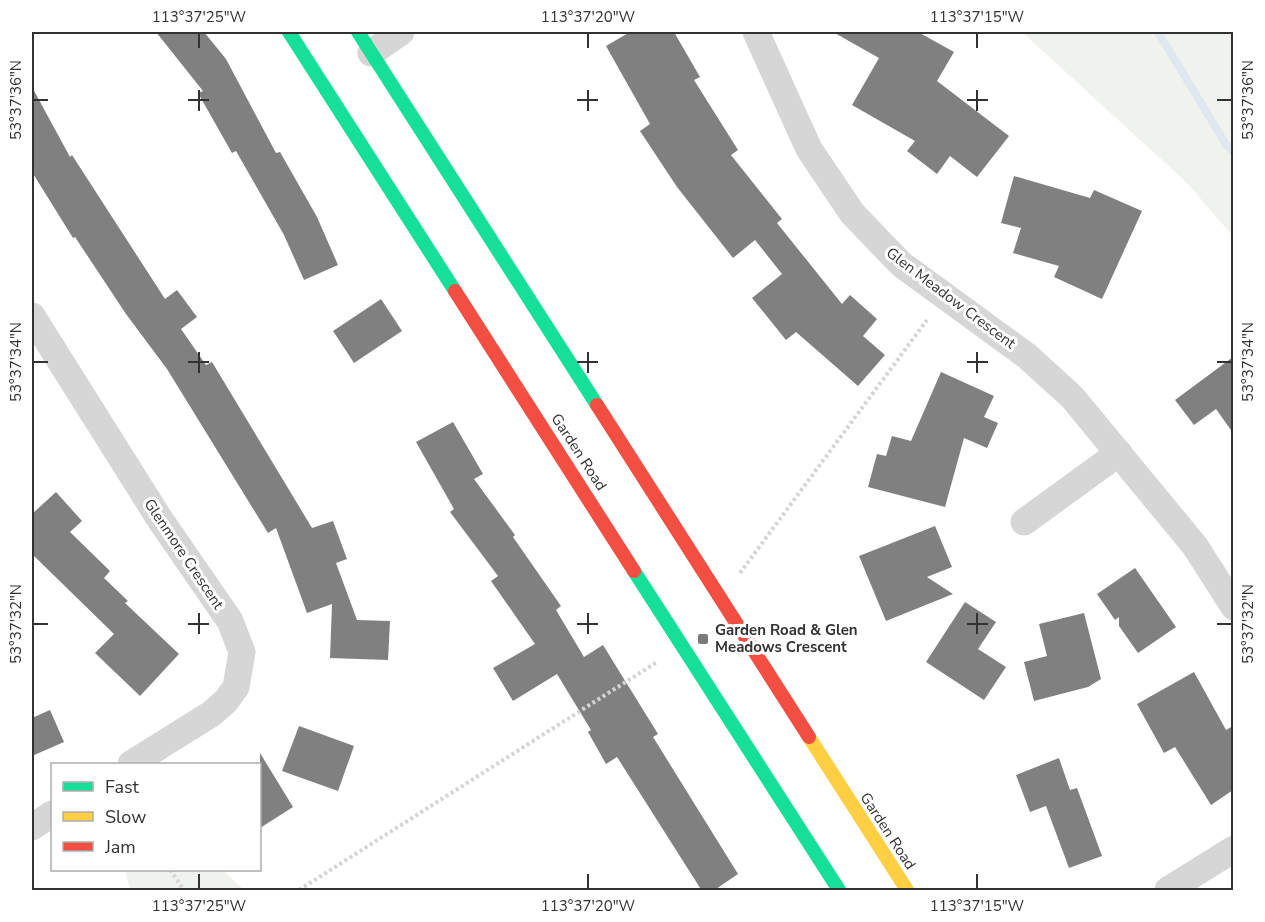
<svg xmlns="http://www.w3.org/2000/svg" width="1265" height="922" font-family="'Nunito Sans',sans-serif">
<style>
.green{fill:#f0f3ed}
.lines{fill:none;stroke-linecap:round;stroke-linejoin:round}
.stream{stroke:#dfe7f0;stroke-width:8}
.building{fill:#808080}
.path{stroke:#d4d4d4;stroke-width:4;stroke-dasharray:3 3;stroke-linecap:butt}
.street{stroke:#d6d6d6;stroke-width:27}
.fast{stroke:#16e098;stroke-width:14}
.slow{stroke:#ffcf43;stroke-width:14}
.jam{stroke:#f24e42;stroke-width:14}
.ticks{fill:none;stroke:#323232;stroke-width:2}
.poi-dot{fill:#7a7a7a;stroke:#fff;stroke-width:2}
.labels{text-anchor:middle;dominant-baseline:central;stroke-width:6;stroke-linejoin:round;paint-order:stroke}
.street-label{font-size:15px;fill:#323232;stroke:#fff}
.poi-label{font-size:15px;font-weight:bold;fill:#323232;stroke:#fff;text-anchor:start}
.neatline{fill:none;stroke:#323232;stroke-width:2}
.ticks-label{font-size:15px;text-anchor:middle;fill:#323232}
</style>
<rect width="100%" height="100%" fill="#fff"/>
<g class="green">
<path d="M1022 32H1233V236L1185 181Z"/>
<path d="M125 870H223L244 890H130Z"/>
</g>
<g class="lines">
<path class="stream" d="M1158 32 1227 146 1234 152"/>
</g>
<g class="building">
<path d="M156 32H204L226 59 276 153 280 152 317 217 338 265 304 280 284 235 236 151 232 153 198 93 203 91Z"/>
<path d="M630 32H674L700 77 694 80 738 150 731 155 782 219 777 223 842 304 850 295 877 319 863 336 885 355 858 386 796 332 786 340 752 298 782 274 755 240 733 258 677 187 640 131 650 124 606 46Z"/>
<path d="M833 32H918L954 52 937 81 1009 136 977 177 950 156 937 174 907 151 915 141 852 105 879 58Z"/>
<path d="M32 87 70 157 72 155 165 299 177 290 197 317 181 329 206 365 212 362 312 528 333 521 347 559 336 563 357 620 390 621 388 660 330 658 332 604 307 613 276 528 268 533 167 369 126 314 75 237 73 238 32 172Z"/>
<path d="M1014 176 1090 198 1094 190 1142 211 1102 299 1054 277 1059 266 1013 253 1021 228 1001 223Z"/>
<path d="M381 299 402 331 354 363 333 331Z"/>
<path d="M1233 357V433L1216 409 1194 425 1175 400Z"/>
<path d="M941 372 994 396 984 417 998 423 987 448 964 438 945 507 868 487 877 454 886 456 892 436 911 441Z"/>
<path d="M453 422 483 474 474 479 515 535 513 537 561 606 556 610 584 657 603 645 658 734 653 737 738 874 713 891H702L617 757 606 764 588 732 591 730 557 674 513 701 493 668 535 644 491 581 498 576 450 512 454 509 416 442Z"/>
<path d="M56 492 82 521 70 532 110 571 104 578 128 601 125 603 179 654 140 696 95 653 114 634 32 554V514Z"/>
<path d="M935 526 952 567 927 577 953 594 886 621 859 556Z"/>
<path d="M1135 568 1176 627 1138 653 1119 626V617L1115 620 1097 594Z"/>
<path d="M965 602 996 622 978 649 1006 667 984 700 926 662Z"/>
<path d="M1084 613 1101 679 1088 687 1034 701 1024 662 1047 656 1039 624Z"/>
<path d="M1194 672 1226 730 1233 726V790L1211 805 1175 747 1164 753 1137 704Z"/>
<path d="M50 710 64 742 32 756V718Z"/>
<path d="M299 726 354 746 338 791 282 771Z"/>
<path d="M260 753 293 807 260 828Z"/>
<path d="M1059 758 1070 790 1077 788 1102 856 1069 868 1046 806 1030 812 1016 775Z"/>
</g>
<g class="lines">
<g class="path">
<path d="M740 573 927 320"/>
<path d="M170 870 184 890"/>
<path d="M299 890 657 662"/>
</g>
<g class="street">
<path d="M756 32 809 149 852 213 901 264 1027 356 1072 397 1195 546 1234 607"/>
<path d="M371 53 401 32"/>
<path d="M32 316 159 518 230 621 242 652 236 687 226 701 211 714 131 764"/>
<path d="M1024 522 1119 453"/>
<path d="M32 827 52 814"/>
<path d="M1168 890 1234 849"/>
</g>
<g class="fast">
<path d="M289 32 455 291"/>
<path d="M358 32 597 405"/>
<path d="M634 571 839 890"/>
</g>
<path class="slow" d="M809 737 907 890"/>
<g class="jam">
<path d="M455 291 634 571"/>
<path d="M597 405 809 737"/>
</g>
</g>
<path class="ticks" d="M199 33V48M588 33V48M977 33V48M199 90V111M588 90V111M977 90V111M33 100H48M188 100H209M577 100H598M967 100H988M1217 100H1232M199 352V373M588 352V373M977 352V373M33 362H48M188 362H209M577 362H598M967 362H988M1217 362H1232M199 613V634M588 613V634M977 613V634M33 624H48M188 624H209M577 624H598M967 624H988M1217 624H1232M199 874V889M588 874V889M977 874V889"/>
<rect class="poi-dot" x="697" y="633" width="12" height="12" rx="3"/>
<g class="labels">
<g class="street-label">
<text transform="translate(951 298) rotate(37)">Glen Meadow Crescent</text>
<text transform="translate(579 452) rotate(57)">Garden Road</text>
<text transform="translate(184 554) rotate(56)">Glenmore Crescent</text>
<text transform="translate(888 831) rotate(57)">Garden Road</text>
</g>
<g class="poi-label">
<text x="715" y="630">Garden Road &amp; Glen<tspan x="715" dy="17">Meadows Crescent</tspan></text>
</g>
</g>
<rect width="1265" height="922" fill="none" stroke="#ffffff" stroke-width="66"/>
<rect x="51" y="763" width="210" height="108" fill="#ffffff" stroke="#adadad" stroke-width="1.5"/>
<rect x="63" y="782" width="30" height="9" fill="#16e098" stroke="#adadad" stroke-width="1.5"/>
<text x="105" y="793" font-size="18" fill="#323232">Fast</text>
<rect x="63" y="812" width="30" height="9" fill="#ffcf43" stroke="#adadad" stroke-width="1.5"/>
<text x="105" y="823" font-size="18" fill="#323232">Slow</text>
<rect x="63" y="842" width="30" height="9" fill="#f24e42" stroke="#adadad" stroke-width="1.5"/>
<text x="105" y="853" font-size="18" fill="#323232">Jam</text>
<rect x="33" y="33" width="1199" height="856" class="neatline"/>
<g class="ticks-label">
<text x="199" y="22">113°37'25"W</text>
<text x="588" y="22">113°37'20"W</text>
<text x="977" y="22">113°37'15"W</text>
<text transform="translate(16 100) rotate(-90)" y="5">53°37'36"N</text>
<text transform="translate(1248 100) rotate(-90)" y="5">53°37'36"N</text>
<text transform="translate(16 362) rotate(-90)" y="5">53°37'34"N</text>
<text transform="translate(1248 362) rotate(-90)" y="5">53°37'34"N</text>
<text transform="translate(16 624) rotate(-90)" y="5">53°37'32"N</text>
<text transform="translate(1248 624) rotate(-90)" y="5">53°37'32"N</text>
<text x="199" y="911">113°37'25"W</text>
<text x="588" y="911">113°37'20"W</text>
<text x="977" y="911">113°37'15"W</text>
</g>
</svg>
